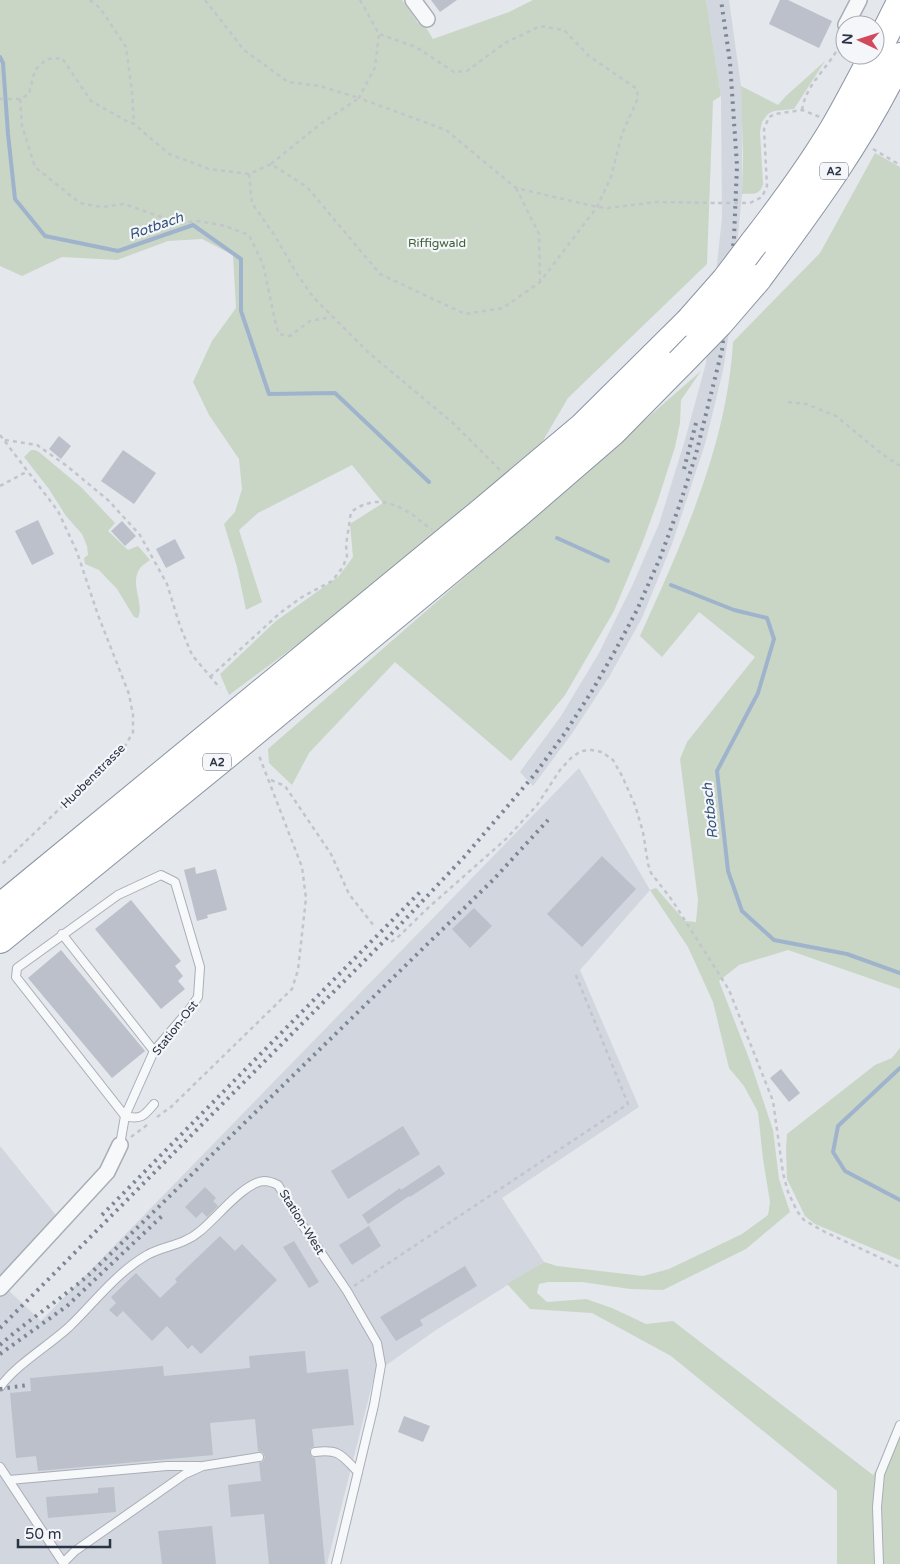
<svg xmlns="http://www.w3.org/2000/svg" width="900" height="1564" font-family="'Varela Round',sans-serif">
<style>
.built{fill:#d2d6de}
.green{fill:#c9d6c5}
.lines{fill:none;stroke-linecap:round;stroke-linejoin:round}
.stream{stroke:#9fb4cc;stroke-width:4}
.building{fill:#bbc0ca}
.service-casing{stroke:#a9aeb7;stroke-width:10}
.minor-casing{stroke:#a9aeb7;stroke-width:18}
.motorway-casing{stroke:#8b94a3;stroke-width:30}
.path{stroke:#c2c5cb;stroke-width:2.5;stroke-dasharray:4 4;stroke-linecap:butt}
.service{stroke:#f7f8fa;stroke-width:8}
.minor{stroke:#f7f8fa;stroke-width:15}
.motorway{stroke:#fff;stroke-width:28}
.rail{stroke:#7d8696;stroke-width:4;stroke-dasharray:2.5 5;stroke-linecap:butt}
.motorway-bridge-casing{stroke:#8b94a3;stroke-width:30;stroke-linecap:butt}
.path-bridge{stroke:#c2c5cb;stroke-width:2.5;stroke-dasharray:4 4;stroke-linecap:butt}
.motorway-bridge{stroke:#fff;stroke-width:28}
.labels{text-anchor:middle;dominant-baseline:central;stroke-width:4.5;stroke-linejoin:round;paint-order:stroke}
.shield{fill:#f4f6f9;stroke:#676e7b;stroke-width:1}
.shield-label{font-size:11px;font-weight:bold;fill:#2b3445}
.park-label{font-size:12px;fill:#3f6138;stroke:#f4f6f9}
.street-label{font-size:12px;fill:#2b3445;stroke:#f4f6f9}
.water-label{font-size:14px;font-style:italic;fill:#34527a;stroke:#f4f6f9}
</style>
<rect width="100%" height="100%" fill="#e4e7ec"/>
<g class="built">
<path d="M706 0H729L741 86 742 109V194L728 338 723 371 705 444 672 544 642 618 609 677 573 732 533 786 520 772 561 716 599 653 633 584 659 524 685 440 706 363 722 218 721 96Z"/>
<path d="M579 768 650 890 580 970 639 1107 502 1198 544 1262 436 1330 375 1373 327 1564H0V1146L64 1225 7 1289 41 1321Z"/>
</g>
<g class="green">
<path d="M0 0H402L418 23 427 29 433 39 509 12 533 0H706L721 96 713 101 707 264 568 398 534 456 384 580 229 695 220 674 276 621 339 576 353 557 350 524 383 503 352 465 258 513 239 530 262 602 246 610 237 567 224 524 235 512 242 489 239 459 209 415 193 382 212 341 236 308 233 255 202 239 168 241 117 260 62 257 22 276 0 266Z"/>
<path d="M825 61 794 109 774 111 768 114 762 122 760 132 763 184C759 197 753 193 742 194L743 156 741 86 778 105 786 96Z"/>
<path d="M875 153 900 167V989L788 950 739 965 719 981 750 1061 773 1130 779 1179 790 1212 746 1249 663 1290 630 1289 582 1282H548L539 1284 537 1293 547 1302 586 1299 612 1308 646 1324 673 1321 873 1475 900 1434V1564H837V1491L671 1356 592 1313 530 1309 507 1284 544 1262 557 1266 643 1276 669 1269 742 1234 768 1215 770 1202 763 1159 758 1112 744 1086 729 1068 713 1002 688 947 650 890 656 888 685 921 696 922 698 900 680 759 687 742 755 657 699 612 662 657 640 636C682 543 727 446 733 342L820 253Z"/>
<path d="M701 371 681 400 680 423 675 447 658 500 642 544 614 611 565 695 511 761 395 662 309 753 292 785 269 763 268 749Z"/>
<path d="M31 450H35L39 452 82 488 115 523 108 531 128 550 138 546 150 560C147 562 143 565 141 567 128 583 145 602 138 618L134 617 117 589 99 570 85 564 84 558 88 555 87 546 82 534 66 516 49 489 24 457Z"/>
<path d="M900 1048V1260L815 1224 805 1216 787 1179 786 1149 787 1134 875 1065 892 1058Z"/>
</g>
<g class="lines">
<g class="stream">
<path d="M0 57 3 63 8 134 15 199 45 236 118 251 193 225 241 259V311L269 394 335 393 429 482"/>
<path d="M557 538 608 561"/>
<path d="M671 585 734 610 767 618 774 639 758 693 717 771 728 871 742 911 774 940 847 954 900 973"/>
<path d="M900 1068 838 1126 833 1152 845 1171 900 1200"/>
</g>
</g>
<g class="building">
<path d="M431 0H457L440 12Z"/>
<path d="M780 0H788L832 21 819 48 769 24Z"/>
<path d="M59 436 71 446 61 459 49 449Z"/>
<path d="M123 450 156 473 134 504 101 481Z"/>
<path d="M38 520 54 554 32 565 15 531Z"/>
<path d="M122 521 136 536 125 546 111 531Z"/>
<path d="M175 539 185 558 166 568 156 549Z"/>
<path d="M602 856 636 889 582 947 547 914Z"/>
<path d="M195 867 196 874 216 869 227 910 207 915 208 918 197 921 184 870Z"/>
<path d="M131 900 181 961 175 966 183 976 178 981 185 989 161 1009 95 929Z"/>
<path d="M474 908 492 926 470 948 452 929Z"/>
<path d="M61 950 145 1051 112 1078 28 978Z"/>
<path d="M781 1069 800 1093 789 1102 770 1078Z"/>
<path d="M403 1126 420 1154 348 1199 331 1171Z"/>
<path d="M439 1165 445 1174 410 1197 409 1196 368 1224 362 1215 400 1188 401 1190Z"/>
<path d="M205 1187 216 1198 213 1201 218 1206 207 1217 202 1212 196 1218 185 1207Z"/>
<path d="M369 1226 381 1246 352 1265 339 1245Z"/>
<path d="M220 1236 235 1251 242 1244 277 1280 201 1354 192 1345 188 1349 167 1326 152 1341 123 1311 117 1317 109 1310 116 1303 111 1297 136 1273 160 1298 177 1282 175 1279Z"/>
<path d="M294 1241 319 1282 309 1288 283 1247Z"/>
<path d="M465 1266 477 1286 420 1320 423 1325 396 1341 380 1317Z"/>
<path d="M305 1351 307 1373 348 1369 354 1425 312 1429 314 1446 310 1449V1453L312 1457 315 1458 325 1564H269L264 1514 231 1517 228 1485 261 1481 259 1463 263 1461 265 1457 263 1453 258 1451 255 1419 210 1423 213 1455 38 1471 36 1456 16 1458 10 1393 31 1391 30 1378 163 1366 164 1376 250 1368 249 1356Z"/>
<path d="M404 1416 430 1426 423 1442 398 1432Z"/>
<path d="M114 1487 116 1512 48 1518 46 1497 98 1493V1488Z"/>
<path d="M212 1526 216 1564H162L158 1531Z"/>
</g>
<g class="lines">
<g class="service-casing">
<g id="service">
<path d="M62 934 154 1051"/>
<path d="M120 1145 125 1116 154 1051 189 1010 198 997 200 967 175 882 161 875 118 895 17 968 16 977 125 1116C141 1120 144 1116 154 1104"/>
<path d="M0 1387C17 1364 47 1347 69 1327 94 1303 116 1273 147 1255 163 1246 184 1245 199 1232 215 1220 244 1182 264 1181 268 1181 274 1183 278 1185L301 1223 347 1291 377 1343 381 1365 374 1405 336 1564"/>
<path d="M315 1452C340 1449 341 1455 358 1472"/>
<path d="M0 1467 64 1564"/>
<path d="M9 1480 167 1466H199"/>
<path d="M64 1562 75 1551 185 1474 203 1466 259 1457"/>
<path d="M879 1564 877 1507 880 1474 900 1425"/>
</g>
</g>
<g class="minor-casing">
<g id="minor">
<path d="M413 0 427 19"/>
<path d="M846 25 859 0"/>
<path d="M0 1288 107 1172 120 1145"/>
</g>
</g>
<g class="motorway-casing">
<g id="motorway">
<path d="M875 54 900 4"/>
<path d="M754 243C782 207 810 169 834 129 848 105 861 80 874 55"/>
<path d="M757 279C809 209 863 136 900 57"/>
<path d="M0 908 482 512 583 427 689 322"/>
<path d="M0 939 233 749 517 514 612 432 680 363"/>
</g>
</g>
<g class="path">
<path d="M90 0 100 8 126 47 132 92 134 124"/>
<path d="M205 0 244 50 288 82 320 86 359 98"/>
<path d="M360 0 379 34 375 67 359 98 446 130 516 188 597 207 608 208 656 202 718 203"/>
<path d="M0 99H20L29 94 35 70 47 59 62 58 91 101 128 122 134 124 169 154 209 169 249 174 271 164 307 187 380 274 465 314 503 308 540 282 597 207 611 177 622 134 638 98 637 89 589 56 564 30 540 26 505 43 467 71 454 72 416 47 379 34"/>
<path d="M20 99 22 126 35 167 80 203 102 207 124 204 179 223 200 221 225 226 249 235 263 264 276 325 279 334 290 336 310 321 331 317"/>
<path d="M802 110C807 78 837 63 842 36"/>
<path d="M873 149 900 165"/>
<path d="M271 164 319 125 359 98"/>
<path d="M249 174 252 203 275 236 297 274 313 297 368 352 454 424 501 471"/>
<path d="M516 188 539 234 540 281"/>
<path d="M750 203 762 197 767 186 764 129 769 117 775 114 802 110 820 117"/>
<path d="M788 402 806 404 836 416 882 454 900 466"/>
<path d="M0 435 58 511 77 552 98 615 129 694 133 715V732L125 746 0 866"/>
<path d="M5 440 37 445 67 466 109 501 140 535 167 584 180 626 192 655 220 688"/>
<path d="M0 486 28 471"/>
<path d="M210 677 280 613 302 597 332 581 343 567 347 556 346 545 351 512C372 497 388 500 410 513 417 517 425 526 432 529"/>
<path d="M271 780 285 786 331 854 349 894 374 926"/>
<path d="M391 942 397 938 429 907 506 839 537 805 560 770 571 758 581 751 591 750 602 752 613 760 622 776 635 805 643 832 648 864 651 873 672 900 729 990 773 1101 783 1173 788 1192 797 1211 804 1220 825 1232 900 1267"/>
<path d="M157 1117 171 1107 292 989 298 970 306 898 302 867 258 753"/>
<path d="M131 1137 147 1125"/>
<path d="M354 1286 628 1104 575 973"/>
</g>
<use href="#service" class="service"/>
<use href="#minor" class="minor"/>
<use href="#motorway" class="motorway"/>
<g class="rail">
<path d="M684 469 696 423"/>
<path d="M102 1215 423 889"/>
<path d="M0 1328 398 927 465 856 535 774 565 733 592 691 615 651 637 610 660 558 680 504 696 454 722 350 734 238 737 166 730 62 721 0"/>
<path d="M0 1345C29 1319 63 1298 92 1272L493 880 548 820"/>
<path d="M0 1354 67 1306 162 1216"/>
<path d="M0 1389 28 1385"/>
</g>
<g class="motorway-bridge-casing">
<g id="motorway-bridge">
<path d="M689 322 726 280 754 243"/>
<path d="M680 363 719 323 757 279"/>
</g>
</g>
<path class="path-bridge" d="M718 203H750"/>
<use href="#motorway-bridge" class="motorway-bridge"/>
</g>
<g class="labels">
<g class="shield">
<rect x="820" y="162.5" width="28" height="17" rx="4"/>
<rect x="203" y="753.5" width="28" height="17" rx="4"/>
</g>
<g class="shield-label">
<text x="834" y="171">A2</text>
<text x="217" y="762">A2</text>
</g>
<g class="park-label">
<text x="437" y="243">Riffigwald</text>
</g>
<g class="street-label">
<text transform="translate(93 776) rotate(-45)">Huobenstrasse</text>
<text transform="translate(175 1028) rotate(-52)">Station-Ost</text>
<text transform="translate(302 1222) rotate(58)">Station-West</text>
</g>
<g class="water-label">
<text transform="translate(156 226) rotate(-19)">Rotbach</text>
<text transform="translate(710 811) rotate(-96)">Rotbach</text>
</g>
</g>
<g transform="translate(860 40) rotate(274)"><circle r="24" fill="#f4f6f9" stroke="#a4a8b1"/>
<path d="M0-4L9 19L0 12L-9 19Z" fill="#d1495b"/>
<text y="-8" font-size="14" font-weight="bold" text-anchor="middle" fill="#2b3445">N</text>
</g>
<path d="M18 1539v8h92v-8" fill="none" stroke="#2b3445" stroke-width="2.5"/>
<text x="25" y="1539" font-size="15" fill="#2b3445" stroke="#f4f6f9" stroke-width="4" paint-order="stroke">50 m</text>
</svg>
